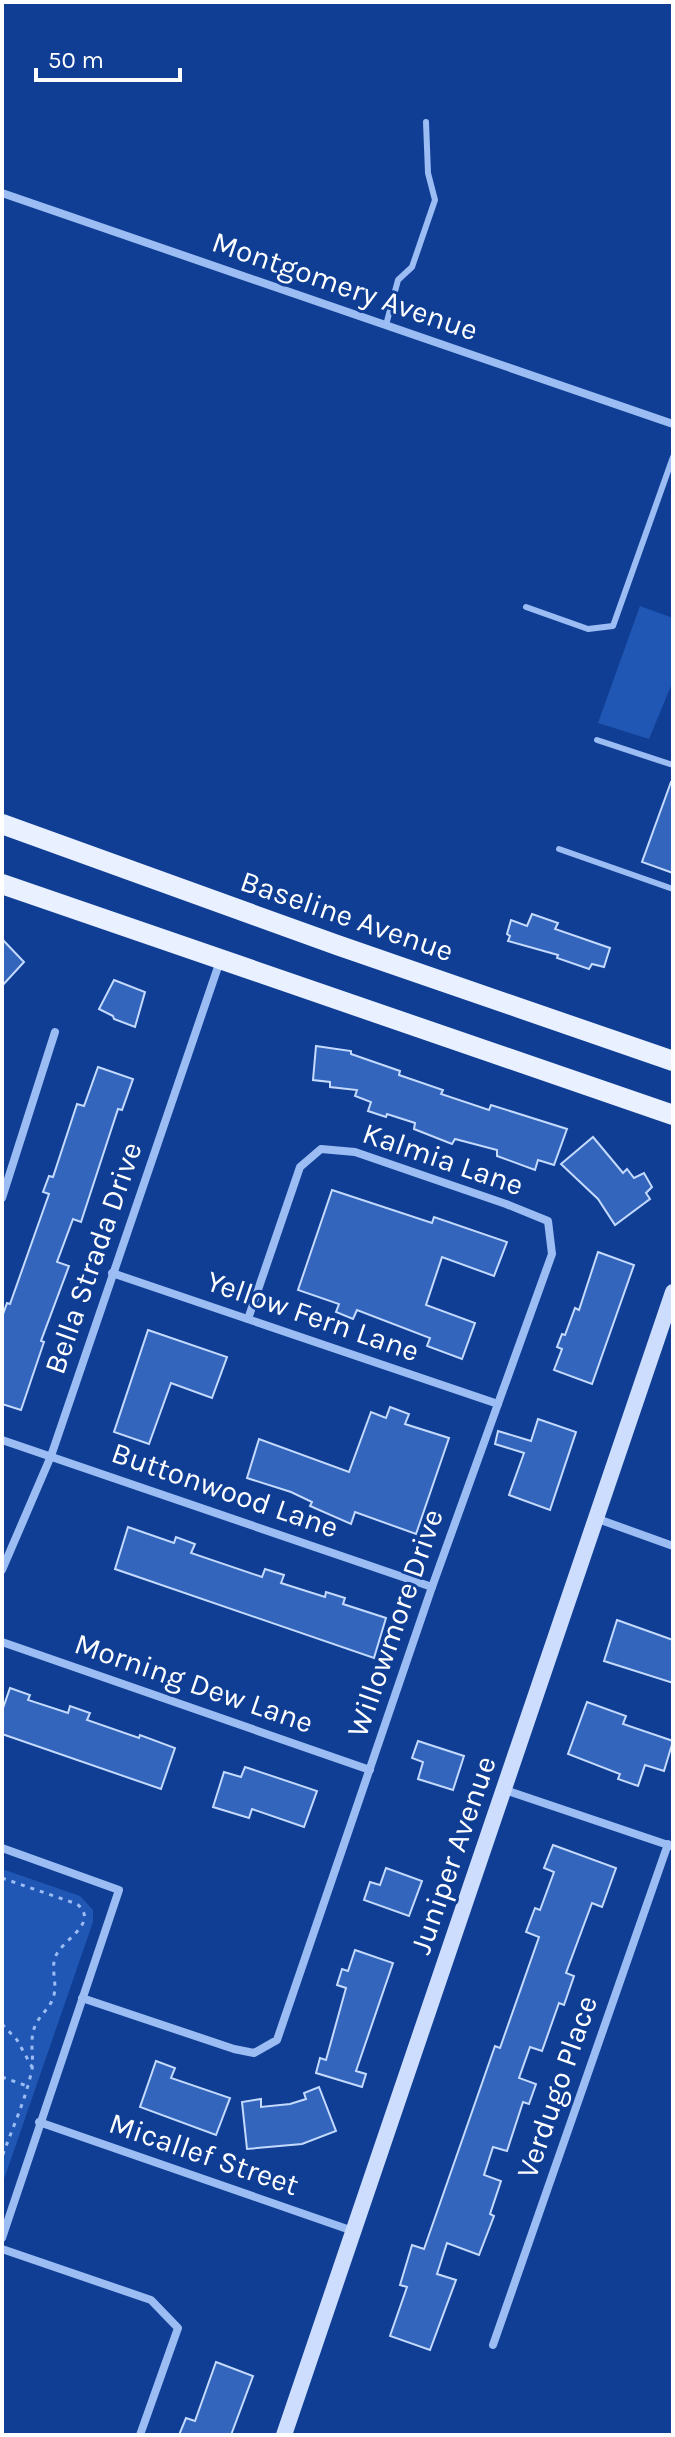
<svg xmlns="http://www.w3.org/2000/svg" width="675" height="2437" font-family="Karla,sans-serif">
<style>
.green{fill:#2157b4}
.building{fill:#3465bc;stroke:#c4dafe;stroke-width:2}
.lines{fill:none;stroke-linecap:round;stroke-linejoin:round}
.path{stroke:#9cbdf4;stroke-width:3;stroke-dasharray:4 6;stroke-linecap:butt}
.lane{stroke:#9cbdf4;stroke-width:6}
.street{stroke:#9cbdf4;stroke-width:8}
.secondary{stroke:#ccddfd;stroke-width:16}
.primary{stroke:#e9f0ff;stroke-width:20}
.labels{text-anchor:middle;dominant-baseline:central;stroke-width:6;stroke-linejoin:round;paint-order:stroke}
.street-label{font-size:30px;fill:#fff;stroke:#0f3e94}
</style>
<rect width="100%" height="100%" fill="#0f3e94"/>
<g class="green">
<path d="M640 606 673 618V681L649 739 598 723Z"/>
<path d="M2 1869 80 1896 93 1910V1922L2 2185Z"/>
</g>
<g class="building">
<path d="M671 782H673V873L642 862Z"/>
<path d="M532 914 558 923 555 929 610 948 604 967 592 964 589 969 557 958 558 955 508 941 510 936 507 934 511 920 527 926Z"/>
<path d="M2 939 24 962 2 986Z"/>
<path d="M114 980 145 992 135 1027 114 1019 113 1016 99 1009Z"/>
<path d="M316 1046 351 1051V1054L400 1071 399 1075 443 1090 441 1094 489 1110 491 1105 567 1129 554 1165 538 1160 535 1170 497 1156V1150L455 1139 452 1144 414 1129 415 1123 387 1114 386 1117 368 1111 371 1102 355 1096 357 1090 330 1087V1082L313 1080Z"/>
<path d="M98 1067 133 1079 122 1110 118 1109 81 1222 73 1219 57 1262 69 1266 41 1341 44 1342 21 1410 2 1404V1317L7 1303 10 1304 49 1194 43 1192 49 1176 53 1177 77 1104 84 1106Z"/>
<path d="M593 1137 623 1173 627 1169 634 1178 644 1173 652 1187 646 1193 650 1199 615 1225 598 1199 561 1164Z"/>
<path d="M332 1190 432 1223 434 1217 507 1242 494 1276 442 1257 426 1305 475 1323 462 1359 427 1346 430 1338 357 1310 353 1319 336 1312 339 1304 298 1290Z"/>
<path d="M598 1252 634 1265 592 1384 554 1370 562 1349 557 1347 562 1334 565 1335 575 1308 579 1310Z"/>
<path d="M148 1330 227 1357 212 1398 171 1383 149 1444 114 1432Z"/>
<path d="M390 1407 409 1414 405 1424 449 1438 416 1534 355 1512 351 1524 310 1506 312 1502 291 1492 247 1478 259 1439 349 1472 371 1412 386 1418Z"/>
<path d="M538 1419 576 1432 550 1510 509 1495 524 1453 495 1444 498 1431 531 1441Z"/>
<path d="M128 1527 174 1543 176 1537 195 1544 191 1553 262 1577 265 1569 284 1575 281 1583 325 1597 326 1592 345 1598 343 1604 386 1618 374 1658 115 1569Z"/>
<path d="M617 1620 673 1640V1683L604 1661Z"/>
<path d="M10 1688 30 1695 28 1700 68 1713 70 1706 90 1713 87 1720 139 1738 140 1735 175 1748 161 1789 2 1734V1711Z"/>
<path d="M587 1702 626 1716 623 1724 673 1741 664 1771 645 1765 638 1786 618 1779 620 1774 568 1754Z"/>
<path d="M418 1741 464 1756 453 1790 418 1779 423 1762 412 1758Z"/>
<path d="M245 1767 317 1791 304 1827 252 1809 249 1818 213 1807 224 1772 241 1777Z"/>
<path d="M553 1845 616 1868 602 1907 592 1903 566 1973 574 1976 564 2005 559 2003 542 2051 530 2047 519 2078 536 2084 529 2104 523 2102 507 2151 493 2147 484 2175 501 2181 490 2214 494 2216 479 2255 447 2243 437 2274 456 2280 430 2350 390 2336 407 2287 400 2285 412 2245 424 2249 495 2046 500 2048 539 1937 526 1932 535 1908 540 1910 554 1872 544 1868Z"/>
<path d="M386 1868 422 1881 409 1916 364 1900 370 1882 380 1885Z"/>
<path d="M355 1950 393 1963 356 2071 366 2074 362 2087 316 2073 320 2058 326 2060 346 1988 337 1985 342 1969 348 1971Z"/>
<path d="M156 2061 175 2068 171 2078 230 2098 216 2135 140 2107Z"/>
<path d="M319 2087 336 2131 302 2144 247 2149 242 2102 261 2099V2107L290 2104 306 2099 304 2093Z"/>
<path d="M216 2362 253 2376 231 2435H179L186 2418 195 2421Z"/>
</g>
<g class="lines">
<g class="path">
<path d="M2 1878 77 1904C101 1924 60 1940 55 1958 51 1970 57 1982 54 1995 51 2008 40 2014 35 2026 29 2040 34 2055 32 2069 26 2099 12 2129 2 2157"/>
<path d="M2 2024 17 2040 32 2067"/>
<path d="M2 2077 27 2086"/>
</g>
<g class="lane">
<path d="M386 325 398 280 412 267 435 200 428 173 426 122"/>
<path d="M526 607 588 629 613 626 673 457"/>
<path d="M597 740 673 765"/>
<path d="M559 849 673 889"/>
</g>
<g class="street">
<path d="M2 193 673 424"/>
<path d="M2 1198 55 1032"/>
<path d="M112 1273 498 1404"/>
<path d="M2 1440 432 1587"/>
<path d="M598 1519 673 1546"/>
<path d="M2 1570 51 1456 220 961"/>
<path d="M2 1642 370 1770"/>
<path d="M505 1790 671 1846"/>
<path d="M2 1848 119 1890 2 2238"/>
<path d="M82 1998 234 2049 254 2053 277 2040 432 1587 552 1254 548 1221 506 1204 355 1152 321 1149 300 1167 248 1319"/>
<path d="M39 2122 353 2231"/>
<path d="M2 2249 151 2300 178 2328 140 2435"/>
<path d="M493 2345 668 1844"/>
</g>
<path class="secondary" d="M284 2435 673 1292"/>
<g class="primary">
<path d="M2 824 337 945 673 1061"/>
<path d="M2 884 673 1115"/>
</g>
</g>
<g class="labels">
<g class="street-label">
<text transform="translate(345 286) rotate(19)">Montgomery Avenue</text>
<text transform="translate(347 916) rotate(19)">Baseline Avenue</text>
<text transform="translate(443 1159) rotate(19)">Kalmia Lane</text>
<text transform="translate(93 1258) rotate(-71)">Bella Strada Drive</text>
<text transform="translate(313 1316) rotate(19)">Yellow Fern Lane</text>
<text transform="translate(225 1490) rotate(19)">Buttonwood Lane</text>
<text transform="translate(395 1623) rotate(-71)">Willowmore Drive</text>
<text transform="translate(194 1683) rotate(19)">Morning Dew Lane</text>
<text transform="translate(453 1855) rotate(-71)">Juniper Avenue</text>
<text transform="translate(557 2087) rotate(-71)">Verdugo Place</text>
<text transform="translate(204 2154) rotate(19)">Micallef Street</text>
</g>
</g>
<rect width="675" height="2437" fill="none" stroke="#ffffff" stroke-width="8"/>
<path d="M36 68v12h144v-12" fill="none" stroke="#ffffff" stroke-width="4"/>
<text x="48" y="68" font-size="24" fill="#ffffff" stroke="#0f3e94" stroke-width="6" paint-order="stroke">50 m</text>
</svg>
